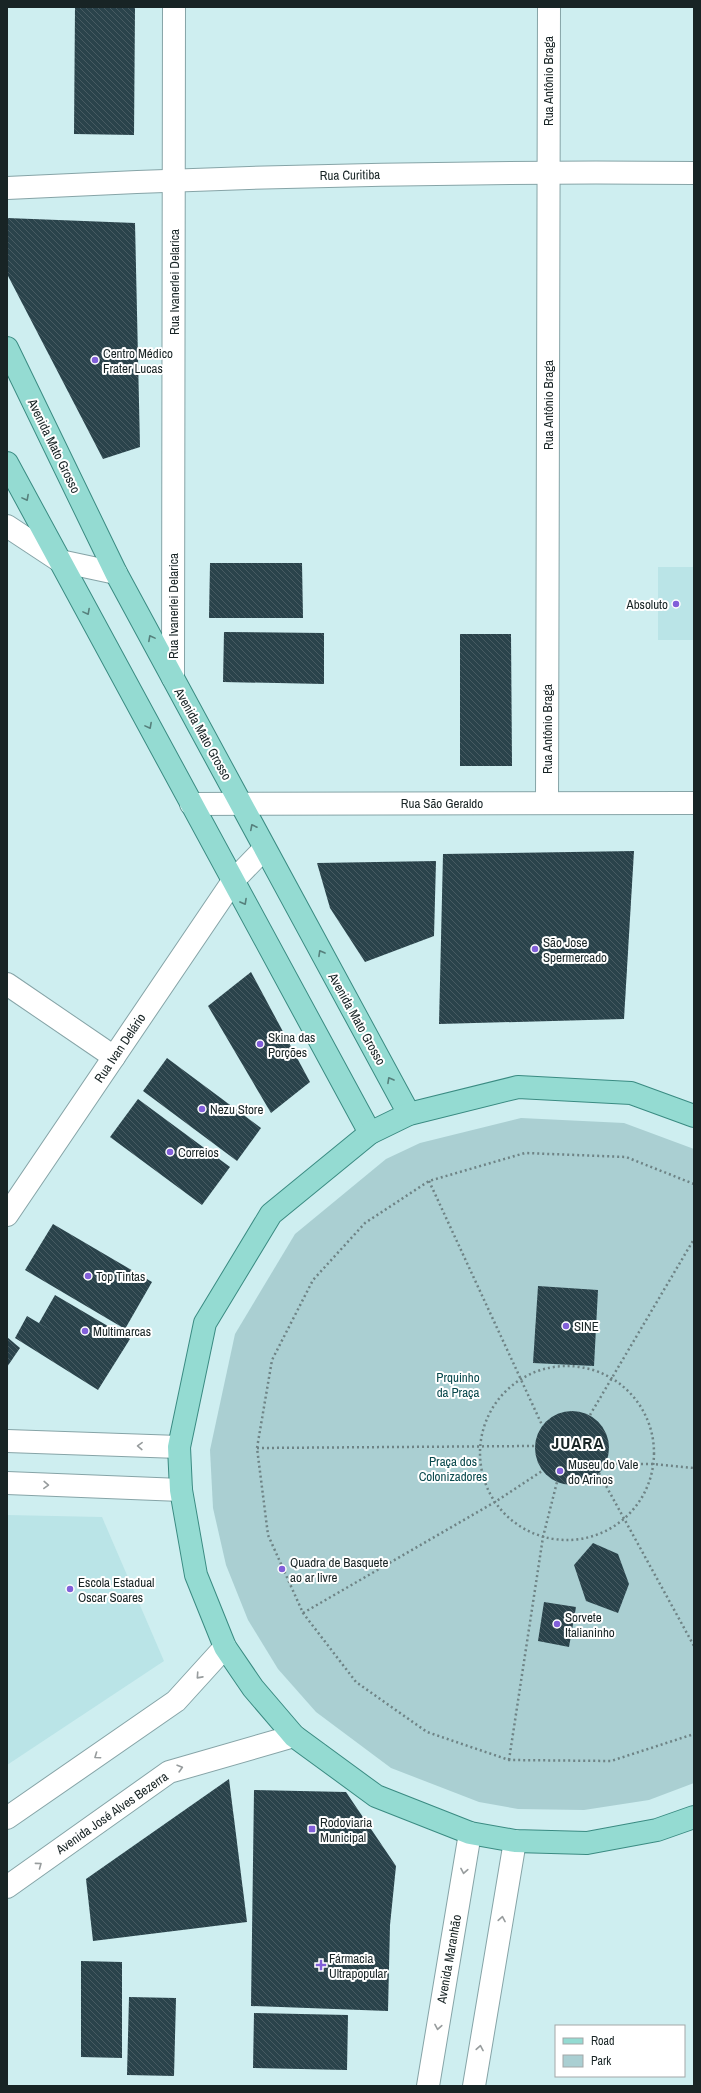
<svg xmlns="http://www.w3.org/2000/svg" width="701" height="2093" font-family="'Archivo Narrow',sans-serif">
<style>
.built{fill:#bae4e7}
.green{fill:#aacfd2}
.building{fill:url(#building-back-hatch)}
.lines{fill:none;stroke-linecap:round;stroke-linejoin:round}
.minor-casing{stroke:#86a4a7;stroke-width:24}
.major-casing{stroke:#3a8b82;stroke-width:24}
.path{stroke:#6e8385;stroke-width:2.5;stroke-dasharray:2 3;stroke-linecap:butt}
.minor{stroke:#fff;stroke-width:22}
.major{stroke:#94dbd2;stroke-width:22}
.oneway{stroke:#56807c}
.oneway2{stroke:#979c9d}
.poi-dot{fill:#825fd9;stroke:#fff;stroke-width:1.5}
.labels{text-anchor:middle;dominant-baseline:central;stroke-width:4;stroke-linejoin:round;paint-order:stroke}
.street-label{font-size:13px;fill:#182425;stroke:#fff}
.poi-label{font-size:13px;fill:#182425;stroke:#fff;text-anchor:start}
.park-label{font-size:13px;fill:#08484c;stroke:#fff}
.district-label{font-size:17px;font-weight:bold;letter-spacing:1px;fill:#182425;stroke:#fff}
</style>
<defs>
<pattern id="building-back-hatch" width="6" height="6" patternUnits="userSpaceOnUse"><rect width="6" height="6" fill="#2a434b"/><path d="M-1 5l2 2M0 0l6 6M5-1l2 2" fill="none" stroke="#475b62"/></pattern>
</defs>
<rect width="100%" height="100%" fill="#ceeef0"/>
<g class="built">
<rect x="658" y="567" width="36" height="73"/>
<path d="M7 1515 102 1517 164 1661 7 1765Z"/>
</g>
<path class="green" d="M521 1118 624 1123 694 1149V1783L649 1800 584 1810 518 1809 479 1802 391 1768 316 1712 278 1669 248 1620 226 1565 213 1508 210 1450 235 1334 295 1234 386 1159 420 1143Z"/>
<g class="building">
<path d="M75 7H135L134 135 74 134Z"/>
<path d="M7 218 135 223 140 447 103 459 7 274Z"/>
<path d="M210 563H302L303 618H209Z"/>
<path d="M224 632 324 633V684L223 682Z"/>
<path d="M460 634H511L512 766H460Z"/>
<path d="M634 851 624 1019 439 1024 443 854Z"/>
<path d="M436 861 434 936 365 962 330 908 317 863Z"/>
<path d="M251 972 310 1082 271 1113 208 1006Z"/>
<path d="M167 1058 261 1128 237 1161 143 1091Z"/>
<path d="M138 1099 230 1167 202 1205 110 1137Z"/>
<path d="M53 1224 152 1282 125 1329 25 1270Z"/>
<path d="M538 1286 598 1290 594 1366 533 1363Z"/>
<path d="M55 1295 130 1339 98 1390 15 1338 27 1316 59 1335 39 1323Z"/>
<path d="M7 1337 20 1348 7 1367Z"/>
<circle cx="572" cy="1448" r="37"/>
<path d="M593 1543 618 1554 629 1584 618 1613 586 1601 574 1565Z"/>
<path d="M544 1602 576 1607 569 1647 538 1641Z"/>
<path d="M229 1779 247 1922 93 1941 86 1879Z"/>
<path d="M254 1790 346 1792 396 1866 390 1925 388 2011 251 2006Z"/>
<path d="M81 1961 122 1962V2058L81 2057Z"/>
<path d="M129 1997 176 1998 174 2076 127 2075Z"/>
<path d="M254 2013 348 2015 347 2070 253 2068Z"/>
</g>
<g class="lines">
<g class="minor-casing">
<g id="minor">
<path d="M7 188C236 176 465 171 694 173"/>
<path d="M7 526 60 561 116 573"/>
<path d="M173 678 174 7"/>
<path d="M547 803 549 7"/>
<path d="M191 804 694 803"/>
<path d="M7 984 114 1057"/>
<path d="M7 1215 233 881 264 849"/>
<path d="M7 1441 179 1447"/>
<path d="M7 1483 181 1490"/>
<path d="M7 1818 176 1701 225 1647"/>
<path d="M7 1887 169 1772 294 1736"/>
<path d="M428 2086 470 1833"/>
<path d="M474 2086 515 1841"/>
</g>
</g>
<g class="major-casing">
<g id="major">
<path d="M7 348 116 573 409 1114"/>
<path d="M7 463 370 1133"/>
<path d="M694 1116 631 1093 518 1087 409 1114 370 1133 271 1214 205 1323 179 1447 181 1490 196 1575 225 1647 253 1688 294 1736 376 1796 470 1833 515 1841 587 1843 657 1830 694 1817"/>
</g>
</g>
<g class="path">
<path d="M429 1181 542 1425"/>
<path d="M694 1184 626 1157 525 1153 429 1181 365 1223 313 1280 272 1360 257 1448 268 1535 303 1613 356 1682 427 1732 509 1760 611 1761 694 1734"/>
<circle cx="567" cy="1453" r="87"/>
<path d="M590 1415 694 1239"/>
<path d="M257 1448 534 1446"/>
<path d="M606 1464H654L694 1468"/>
<path d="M599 1473 694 1646"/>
<path d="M303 1613 495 1502 542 1471"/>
<path d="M509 1760 543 1537 557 1482"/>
</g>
<use href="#minor" class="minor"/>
<use href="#major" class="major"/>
</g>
<defs><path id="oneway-chevron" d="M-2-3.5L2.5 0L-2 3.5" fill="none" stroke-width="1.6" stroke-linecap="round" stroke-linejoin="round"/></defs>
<g class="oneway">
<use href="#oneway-chevron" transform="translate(26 498) rotate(62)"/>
<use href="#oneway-chevron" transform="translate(87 612) rotate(62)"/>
<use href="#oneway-chevron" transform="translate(151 638) rotate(-118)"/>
<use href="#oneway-chevron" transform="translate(149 726) rotate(62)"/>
<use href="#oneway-chevron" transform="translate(253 827) rotate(-117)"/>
<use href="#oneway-chevron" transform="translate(244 902) rotate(61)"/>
<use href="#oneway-chevron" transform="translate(321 953) rotate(-119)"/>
<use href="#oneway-chevron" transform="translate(390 1080) rotate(-119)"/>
</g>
<g class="oneway2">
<use href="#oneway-chevron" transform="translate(140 1446) rotate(-178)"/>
<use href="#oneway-chevron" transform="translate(46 1485) rotate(2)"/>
<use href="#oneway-chevron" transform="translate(199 1676) rotate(132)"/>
<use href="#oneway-chevron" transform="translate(97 1756) rotate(145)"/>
<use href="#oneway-chevron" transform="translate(180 1768) rotate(-16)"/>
<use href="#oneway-chevron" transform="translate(39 1865) rotate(-36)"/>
<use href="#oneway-chevron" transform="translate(464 1871) rotate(100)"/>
<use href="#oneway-chevron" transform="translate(502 1919) rotate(-80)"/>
<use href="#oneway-chevron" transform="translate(438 2027) rotate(100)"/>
<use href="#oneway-chevron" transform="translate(480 2048) rotate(-80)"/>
</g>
<g class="poi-dot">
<circle cx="95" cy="360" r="4"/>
<circle cx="676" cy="604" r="4"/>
<circle cx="535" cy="949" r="4"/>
<circle cx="260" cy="1044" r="4"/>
<circle cx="202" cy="1109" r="4"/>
<circle cx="170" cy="1152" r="4"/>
<circle cx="88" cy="1276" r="4"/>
<circle cx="566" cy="1326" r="4"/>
<circle cx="85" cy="1331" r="4"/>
<circle cx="560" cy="1471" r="4"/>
<circle cx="282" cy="1569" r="4"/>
<circle cx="70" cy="1589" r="4"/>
<circle cx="557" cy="1624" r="4"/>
<rect x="308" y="1825" width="8" height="8" rx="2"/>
<path d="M319 1959h4v4h4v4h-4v4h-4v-4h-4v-4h4z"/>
</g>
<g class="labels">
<g class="street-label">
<text transform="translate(548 81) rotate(-90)">Rua Antônio Braga</text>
<text transform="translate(350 175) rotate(-1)">Rua Curitiba</text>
<text transform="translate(174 282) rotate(-90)">Rua Ivanerlei Delarica</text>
<text transform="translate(548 405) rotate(-90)">Rua Antônio Braga</text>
<text transform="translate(54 446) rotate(64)">Avenida Mato Grosso</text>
<text transform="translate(173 606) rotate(-90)">Rua Ivanerlei Delarica</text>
<text transform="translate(547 729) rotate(-90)">Rua Antônio Braga</text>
<text transform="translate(203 734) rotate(61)">Avenida Mato Grosso</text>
<text x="442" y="803">Rua São Geraldo</text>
<text transform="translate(357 1019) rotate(61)">Avenida Mato Grosso</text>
<text transform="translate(120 1048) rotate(-56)">Rua Ivan Delário</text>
<text transform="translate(112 1813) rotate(-35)">Avenida José Alves Bezerra</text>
<text transform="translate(449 1959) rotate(-80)">Avenida Maranhão</text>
</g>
<g class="poi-label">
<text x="103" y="353">Centro Médico<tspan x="103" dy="15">Frater Lucas</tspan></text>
<text x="668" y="604" text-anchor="end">Absoluto</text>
<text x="543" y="942">São Jose<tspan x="543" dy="15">Spermercado</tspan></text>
<text x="268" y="1037">Skina das<tspan x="268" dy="15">Porções</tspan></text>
<text x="210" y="1109">Nezu Store</text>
<text x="178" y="1152">Correios</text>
<text x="96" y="1276">Top Tintas</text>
<text x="574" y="1326">SINE</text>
<text x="93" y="1331">Multimarcas</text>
<text x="568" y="1464">Museu do Vale<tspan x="568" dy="15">do Arinos</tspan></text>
<text x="290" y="1562">Quadra de Basquete<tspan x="290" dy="15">ao ar livre</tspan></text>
<text x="78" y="1582">Escola Estadual<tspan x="78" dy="15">Oscar Soares</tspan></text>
<text x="565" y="1617">Sorvete<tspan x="565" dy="15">Italianinho</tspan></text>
<text x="320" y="1822">Rodoviaria<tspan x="320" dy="15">Municipal</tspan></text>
<text x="329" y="1958">Fármacia<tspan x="329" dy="15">Ultrapopular</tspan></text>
</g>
<g class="park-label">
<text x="458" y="1377">Prquinho<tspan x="458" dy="15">da Praça</tspan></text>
<text x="453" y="1461">Praça dos<tspan x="453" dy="15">Colonizadores</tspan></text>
</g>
<g class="district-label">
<text x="578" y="1442">JUARA</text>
</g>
</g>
<rect width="701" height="2093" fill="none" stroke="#182425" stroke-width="16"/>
<rect x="555" y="2025" width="130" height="52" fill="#ffffff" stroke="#a3a7a8"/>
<rect x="563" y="2038" width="20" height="6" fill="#94dbd2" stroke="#a3a7a8"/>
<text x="591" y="2045" font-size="12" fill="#182425">Road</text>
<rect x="563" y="2055" width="20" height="12" fill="#aacfd2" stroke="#a3a7a8"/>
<text x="591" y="2065" font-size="12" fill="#182425">Park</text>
</svg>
